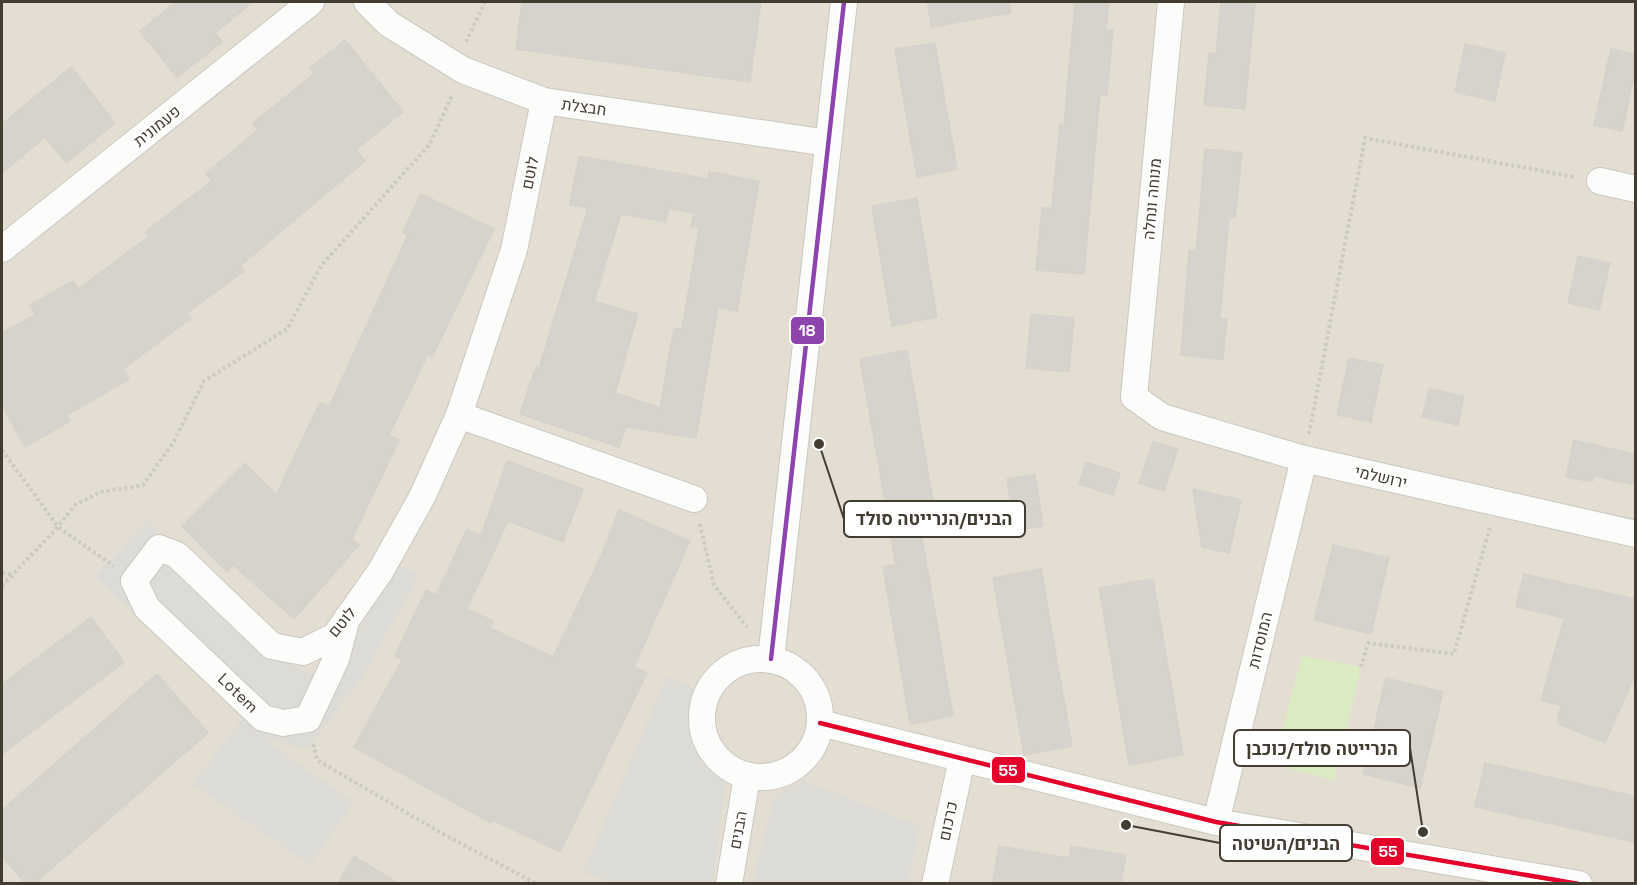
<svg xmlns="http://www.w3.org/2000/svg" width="1637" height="885" font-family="'Space Grotesk',Heebo,sans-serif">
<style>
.residential{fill:#e3ded1}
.green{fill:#dbebc2}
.parking{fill:#dddbd5}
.building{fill:#d6d3cc;stroke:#d6d2cb;stroke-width:1.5;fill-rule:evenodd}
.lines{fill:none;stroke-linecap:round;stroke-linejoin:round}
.street-casing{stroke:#cac8c1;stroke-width:28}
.path{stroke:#cccac5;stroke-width:4;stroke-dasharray:3 3;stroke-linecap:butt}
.street{stroke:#fcfcfb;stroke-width:26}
.bus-1-casing{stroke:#fff;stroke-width:9}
.bus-2-casing{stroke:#fff;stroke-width:9}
.bus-1{stroke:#e4002b;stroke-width:4.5}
.bus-2{stroke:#8e44ad;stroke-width:4.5}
.labels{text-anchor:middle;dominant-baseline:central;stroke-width:4.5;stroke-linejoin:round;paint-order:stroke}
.street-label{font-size:16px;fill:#433c31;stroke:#fff}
.leader{fill:none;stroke:#433c31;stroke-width:2}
.callout-dot{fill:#433c31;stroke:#fff;stroke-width:2}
.callout{fill:#fff;stroke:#433c31;stroke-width:2}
.callout-label{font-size:18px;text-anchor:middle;font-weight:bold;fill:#433c31}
.line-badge{stroke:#fff;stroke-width:2}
.badge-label{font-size:16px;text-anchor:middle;font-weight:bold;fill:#fff}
</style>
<rect width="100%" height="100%" fill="#eeece5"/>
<rect class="residential" x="2" y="2" width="1633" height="881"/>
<path class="green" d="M1302 656 1361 667 1334 780 1273 764Z"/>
<g class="parking">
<path d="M150 519 177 568 268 652 327 683 397 565 420 573 364 675 307 749 263 739 354 802 310 865 192 784 244 716 95 576Z"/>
<path d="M667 676 697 690 691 737 700 762 725 782 713 883H615L583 872Z"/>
<path d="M804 781 920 826 908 883H752L774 796Z"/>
</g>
<g class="building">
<path d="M176 2H253L215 33 222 42 177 77 140 31Z"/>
<path d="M522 2H761L750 82 516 49Z"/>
<path d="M927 2H1010L1011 13 932 27Z"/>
<path d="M1075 2H1109L1106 30H1113L1107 95 1100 94 1084 274 1036 270 1042 208H1052L1060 124H1064Z"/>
<path d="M1221 2H1255L1245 109 1204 105 1209 53 1216 54Z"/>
<path d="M345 40 403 112 356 150 365 161 240 266 244 271 187 313 191 318 123 369 129 379 67 415 70 421 25 447 2 405V333L35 315 30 305 73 281 78 289 149 236 145 232 212 181 206 173 258 130 253 123 314 74 310 68Z"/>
<path d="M935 43 957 169 917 177 895 49Z"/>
<path d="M1465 44 1505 53 1495 101 1455 92Z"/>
<path d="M1611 49 1635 54V71L1622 131 1594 125Z"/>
<path d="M71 67 115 123 66 163 45 137 2 173V124Z"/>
<path d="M1205 149 1242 153 1235 218H1229L1220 319H1227L1223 360 1181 355 1189 251 1196 252Z"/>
<path d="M579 156 708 179 709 172 759 181 737 311 718 308 696 438 626 427 619 447 520 414 536 367 539 368 588 208 570 205ZM669 208 694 213 691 226 699 228 682 329 674 328 660 408 615 393 638 314 594 301 621 214 665 222Z"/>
<path d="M421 194 494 229 432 357 428 354 389 435 399 440 352 539 359 545 294 619 233 565 227 572 182 526 245 463 276 495 320 402 329 407 408 235 403 232Z"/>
<path d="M917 198 937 317 892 326 872 206Z"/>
<path d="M1578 256 1610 263 1599 310 1568 303Z"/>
<path d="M1031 314 1074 318 1069 372 1026 368Z"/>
<path d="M907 350 938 529 921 532 953 716 910 724 883 567 896 565 860 359Z"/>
<path d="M1349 358 1383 365 1371 422 1337 415Z"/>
<path d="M1429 389 1464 396 1458 425 1422 417Z"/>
<path d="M1574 440 1635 454V485L1594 476 1592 482 1566 477Z"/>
<path d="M1153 442 1178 449 1164 491 1139 483Z"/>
<path d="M507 461 583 489 563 542 508 521 467 609 493 621 490 628 553 657 601 556 619 510 690 541 634 667 647 673 560 852 493 820 491 823 354 747 402 660 395 656 426 590 436 595 467 529 481 536Z"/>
<path d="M1086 462 1120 473 1113 495 1079 484Z"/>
<path d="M1035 474 1043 526 1015 530 1007 479Z"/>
<path d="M1193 489 1241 500 1229 553 1202 547Z"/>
<path d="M1333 545 1389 558 1371 634 1314 620Z"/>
<path d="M1041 569 1072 746 1024 755 993 578Z"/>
<path d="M1524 574 1635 599V675L1605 743 1557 723 1561 706 1541 700 1564 618 1516 607Z"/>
<path d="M1153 579 1183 755 1129 765 1099 588Z"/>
<path d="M91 617 124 662 2 754V684Z"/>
<path d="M157 674 208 733 34 884H26L2 856V810Z"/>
<path d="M1386 678 1443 692 1420 788 1363 774Z"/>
<path d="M1485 763 1635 796V842L1475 807Z"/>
<path d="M999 846 1069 858 1071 846 1126 855 1121 884H992Z"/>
<path d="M354 856 399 884H337Z"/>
</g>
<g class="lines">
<g class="street-casing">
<g id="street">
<path d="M367 2 389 24 463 70 544 101 828 143"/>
<path d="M1171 2 1134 397 1162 417 1304 459 1636 534"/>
<path d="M1600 181 1636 189"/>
<path d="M2 249 311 2"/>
<path d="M459 415 694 499"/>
<path d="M347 618 336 659 308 719 283 723 263 718 147 608 134 581 159 548 177 555 272 646 303 652 335 636 380 572 422 497 459 415 514 250 544 101"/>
<circle cx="761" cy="718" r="59"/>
<path d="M771 659 844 2"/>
<path d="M820 723 1216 822 1579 884"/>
<path d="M1216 822 1304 459"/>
<path d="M729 884 747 777"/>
<path d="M935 884 962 759"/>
</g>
</g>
<g class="path">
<path d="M466 42 485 2"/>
<path d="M1309 434 1365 138 1575 177"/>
<path d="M2 450 58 527 114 566"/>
<path d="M700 524 714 585 747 627"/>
<path d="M2 573 11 574"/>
<path d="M2 586 58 527 75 505 101 492 143 485 173 443 204 381 287 329 321 266 430 144 452 95"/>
<path d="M1361 667 1368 643 1454 654 1490 527"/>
<path d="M313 744 317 760 443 834 537 884"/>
</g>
<use href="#street" class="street"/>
<g class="bus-1-casing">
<path id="bus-1" d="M820 723 1216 822 1579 884"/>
</g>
<g class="bus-2-casing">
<path id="bus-2" d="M771 659 844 2"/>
</g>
<use href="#bus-1" class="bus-1"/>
<use href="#bus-2" class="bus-2"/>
</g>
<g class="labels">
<g class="street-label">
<text transform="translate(584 107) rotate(8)">חבצלת</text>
<text transform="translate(157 126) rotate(-39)">פעמונית</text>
<text transform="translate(530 173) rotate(-78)">לוטם</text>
<text transform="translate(1152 199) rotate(-85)">מנוחה ונחלה</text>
<text transform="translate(1381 477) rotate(13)">ירושלמי</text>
<text transform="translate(342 622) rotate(-50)">לוטם</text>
<text transform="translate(1260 640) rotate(-76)">המוסדות</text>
<text transform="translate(238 693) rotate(44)">Lotem</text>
<text transform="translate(948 821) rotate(-78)">כרכום</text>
<text transform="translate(738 830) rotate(-80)">הבנים</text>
</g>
</g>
<path class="leader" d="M819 444L844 519M1423 832L1410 748M1126 825L1220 843"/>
<g class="callout-dot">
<circle cx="819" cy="444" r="6"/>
<circle cx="1423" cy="832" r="6"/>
<circle cx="1126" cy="825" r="6"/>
</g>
<g class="callout">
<rect x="844" y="501" width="181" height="36" rx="6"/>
<rect x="1234" y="730" width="176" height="36" rx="6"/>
<rect x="1220" y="825" width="132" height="36" rx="6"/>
</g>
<g class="callout-label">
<text x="934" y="525">הבנים/הנרייטה סולד</text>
<text x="1322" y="755">הנרייטה סולד/כוכבן</text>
<text x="1286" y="850">הבנים/השיטה</text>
</g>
<g class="line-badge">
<rect x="790" y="316" width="35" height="29" rx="6" fill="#8e44ad"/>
<rect x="991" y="756" width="35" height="28" rx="6" fill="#e4002b"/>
<rect x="1370" y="837" width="35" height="29" rx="6" fill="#e4002b"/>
</g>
<g class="badge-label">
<text x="807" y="336">18</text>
<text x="1008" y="776">55</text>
<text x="1388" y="857">55</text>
</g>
<rect width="1637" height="885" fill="none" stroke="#433c31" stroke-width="6"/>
</svg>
